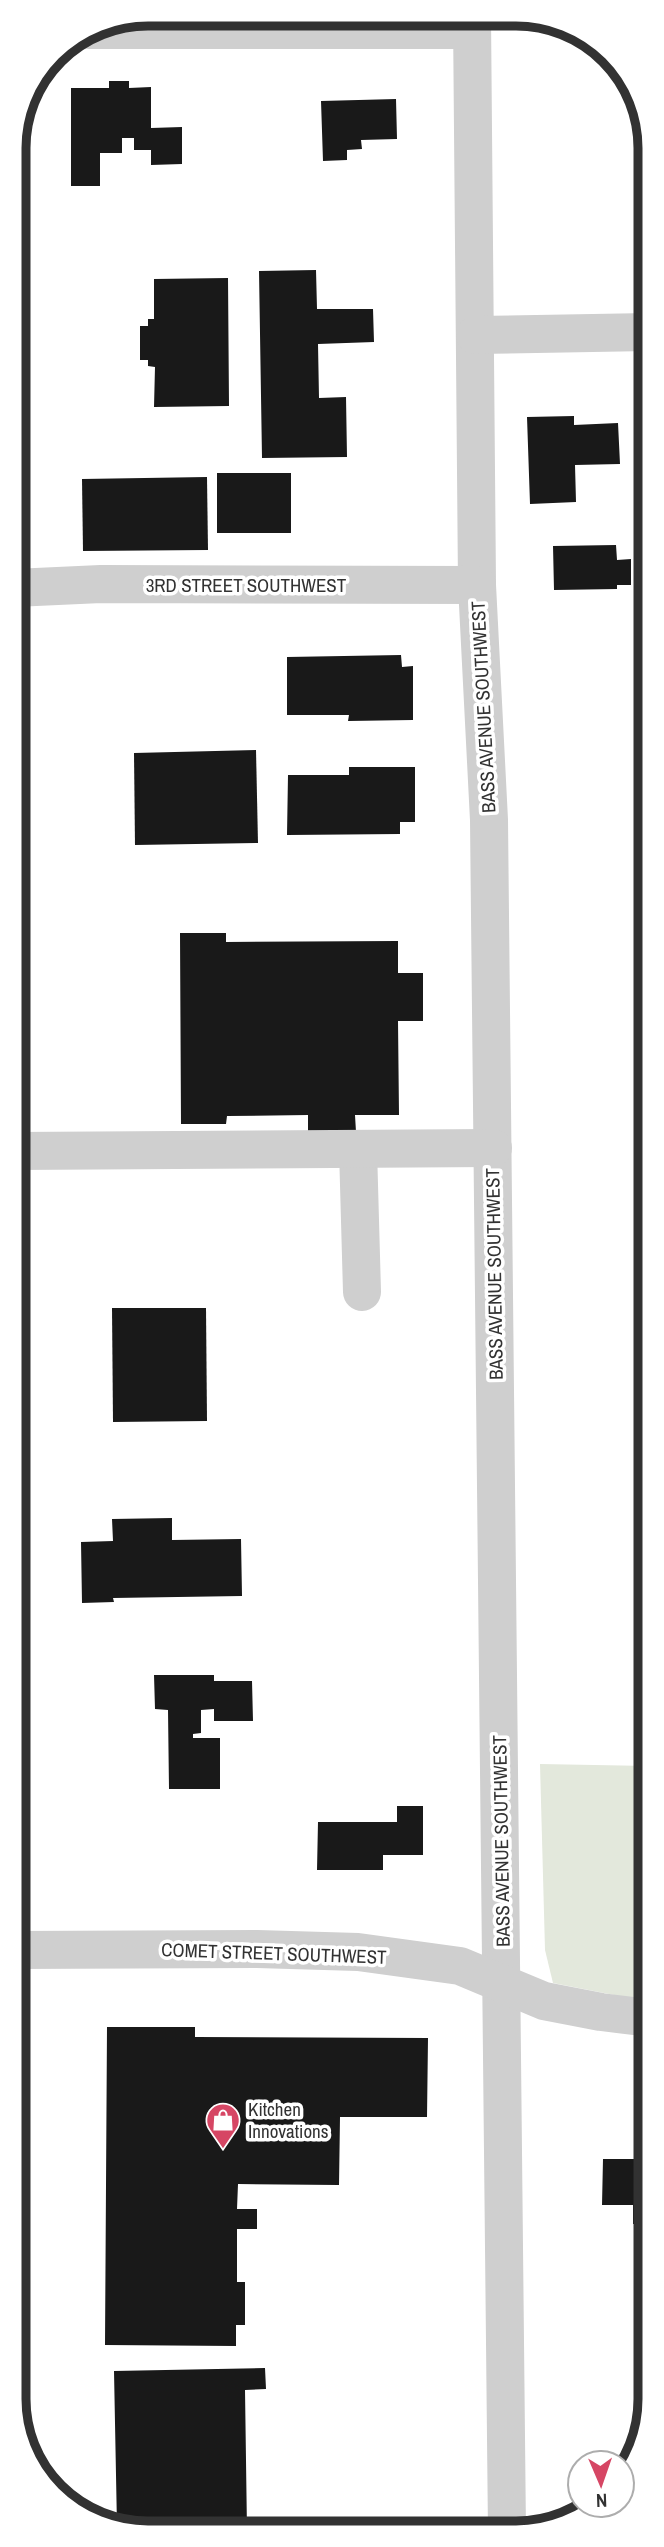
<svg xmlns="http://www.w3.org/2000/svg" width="664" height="2547" font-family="'Archivo Narrow',sans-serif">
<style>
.green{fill:#e3e8dc}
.building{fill:#191919}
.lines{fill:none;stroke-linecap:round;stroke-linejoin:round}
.minor{stroke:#cfcfcf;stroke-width:38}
.labels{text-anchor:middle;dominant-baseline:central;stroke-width:7;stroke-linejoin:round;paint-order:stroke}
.street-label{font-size:19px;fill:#323232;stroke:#fff}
.poi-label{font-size:19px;fill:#323232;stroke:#fff;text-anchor:start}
.rim{fill:none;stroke:#323232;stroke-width:9}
</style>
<rect width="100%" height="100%" fill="#fff"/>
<path class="green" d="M540 1764 649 1766 650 2002 553 1983 545 1950Z"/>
<g class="building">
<path d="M109 81H129V88L151 87V128L182 127V164L151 165V150H134V138H122V153H100V186H71V88H109Z"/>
<path d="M396 99 397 139 361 140 362 149 347 150V160L323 161 321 101Z"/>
<path d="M316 270 317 309H373L374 342 318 344 319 398 346 397 347 457 262 458 259 271Z"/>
<path d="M228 278 229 406 154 407 155 367 148 366V360H140V326H148V319H154V279Z"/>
<path d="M574 416V425L618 423 620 464 575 465 576 502 530 504 527 417Z"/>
<path d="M645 435H649V477H646Z"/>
<rect x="217" y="473" width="74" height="60"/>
<path d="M207 477 208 550 83 551 82 479Z"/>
<path d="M616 545 617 560 631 559V585H617V589L554 590 553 546Z"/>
<path d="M401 655 402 667 413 666V720L348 721 349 715H287V657Z"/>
<path d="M256 750 258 843 135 845 134 753Z"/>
<path d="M349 767H415V822H400V834L287 835 288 775H349Z"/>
<path d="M180 933H226V942L398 941V973H423V1021H398L399 1115H355L356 1132 308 1133V1115L227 1116 226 1124H181Z"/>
<path d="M112 1308H206L207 1421 113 1422Z"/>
<path d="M172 1518V1540L241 1539 242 1596 113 1598 114 1602 82 1603 81 1542 113 1541 112 1519Z"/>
<path d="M154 1675H214V1681H252L253 1721H214V1709L201 1710V1733L193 1734V1738H220V1789H169L168 1710 155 1709Z"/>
<path d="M397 1806H423V1855H383V1870H317L318 1822H397Z"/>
<path d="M107 2027H195V2037L428 2038 427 2117H340L339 2185 238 2184 237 2209H257V2229H237V2282H245V2325H236V2346L105 2345Z"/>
<path d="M636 2143H650V2224H633V2205H602L603 2159H636Z"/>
<path d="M650 2344V2407L643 2423V2345Z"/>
<path d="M265 2368 266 2389 245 2390 247 2531 122 2530 117 2527 114 2371Z"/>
</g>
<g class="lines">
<g class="minor">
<path d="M472 16 477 585 489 820 507 2532"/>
<path d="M89 30H472"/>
<path d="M475 335 649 332"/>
<path d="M14 588 101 584 477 585"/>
<path d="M358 1149 362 1292"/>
<path d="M15 1151 493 1148"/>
<path d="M15 1950 257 1949 358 1952 460 1966 544 2001 601 2012 650 2018"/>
</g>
</g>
<defs>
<g id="shop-pin" transform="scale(1.75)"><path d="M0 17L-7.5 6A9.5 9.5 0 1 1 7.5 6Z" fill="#d64664" stroke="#fff"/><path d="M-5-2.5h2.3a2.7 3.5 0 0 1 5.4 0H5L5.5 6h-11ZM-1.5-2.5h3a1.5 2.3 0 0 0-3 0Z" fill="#fff"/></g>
</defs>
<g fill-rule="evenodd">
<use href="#shop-pin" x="223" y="2120"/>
</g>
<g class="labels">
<g class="street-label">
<text x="246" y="585">3RD STREET SOUTHWEST</text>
<text transform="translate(483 707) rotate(-93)">BASS AVENUE SOUTHWEST</text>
<text transform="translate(494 1274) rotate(-91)">BASS AVENUE SOUTHWEST</text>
<text transform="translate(501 1841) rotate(-91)">BASS AVENUE SOUTHWEST</text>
<text transform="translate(274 1953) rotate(2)">COMET STREET SOUTHWEST</text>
</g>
<g class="poi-label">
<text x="248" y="2109">Kitchen<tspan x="248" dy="22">Innovations</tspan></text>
</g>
</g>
<path d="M0 0H664V2547H0ZM148 26H516A122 122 0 0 1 638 148V2399A122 122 0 0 1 516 2521H148A122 122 0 0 1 26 2399V148A122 122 0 0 1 148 26Z" fill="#fff" fill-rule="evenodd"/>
<path class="rim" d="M148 26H516A122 122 0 0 1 638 148V2399A122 122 0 0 1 516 2521H148A122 122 0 0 1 26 2399V148A122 122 0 0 1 148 26Z"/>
<g transform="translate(601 2484) rotate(178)"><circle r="33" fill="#ffffff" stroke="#adadad" stroke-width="2"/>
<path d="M0-5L12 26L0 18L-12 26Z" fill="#d64664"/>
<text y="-10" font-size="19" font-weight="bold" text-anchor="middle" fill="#323232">N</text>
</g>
</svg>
